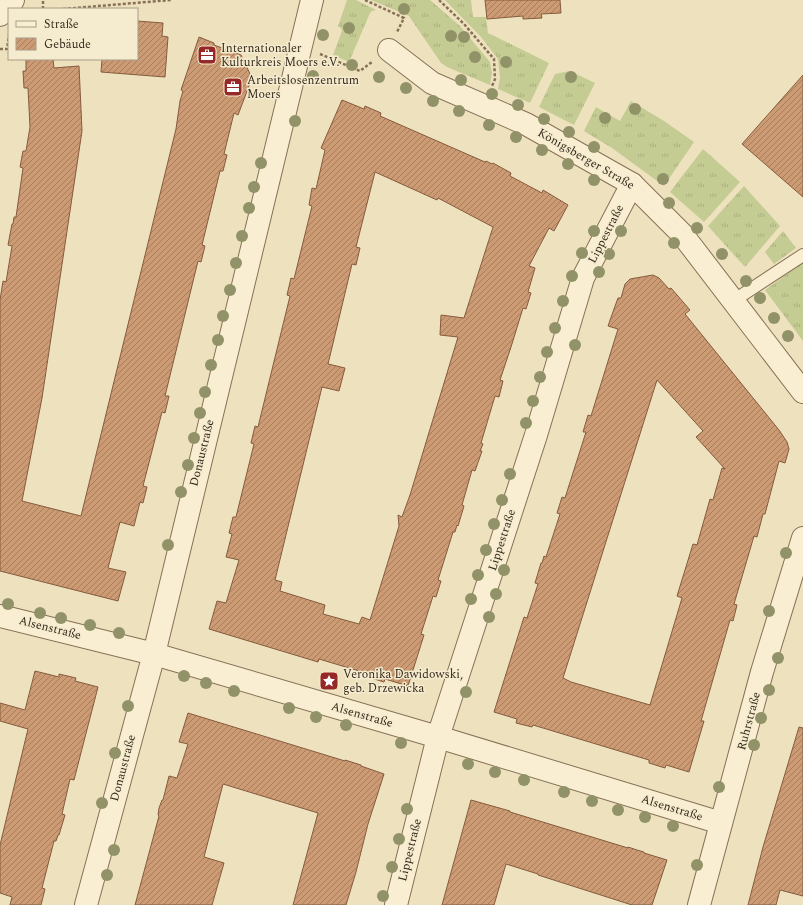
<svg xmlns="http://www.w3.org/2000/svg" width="803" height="905" font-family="Spectral,serif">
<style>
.grass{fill:url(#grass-tufts)}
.building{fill:url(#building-hatch);stroke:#855b3d;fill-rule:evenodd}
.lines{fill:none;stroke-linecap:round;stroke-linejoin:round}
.lane-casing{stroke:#867157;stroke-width:14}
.street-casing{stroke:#867157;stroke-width:24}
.path{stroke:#867157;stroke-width:2.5;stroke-dasharray:3 2;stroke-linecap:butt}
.lane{stroke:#f9eed1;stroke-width:12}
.street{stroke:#f9eed1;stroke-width:22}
.tree{fill:#919268}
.labels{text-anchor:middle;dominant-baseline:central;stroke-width:3;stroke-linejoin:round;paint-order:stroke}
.poi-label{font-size:12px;fill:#35291c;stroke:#f5ebce;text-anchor:start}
.street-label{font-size:12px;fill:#35291c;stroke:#f5ebce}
</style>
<defs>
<pattern id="grass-tufts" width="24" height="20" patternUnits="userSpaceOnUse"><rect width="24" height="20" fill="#c4cc93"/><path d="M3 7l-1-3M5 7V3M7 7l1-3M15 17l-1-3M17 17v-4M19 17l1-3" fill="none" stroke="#a9af7e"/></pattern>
<pattern id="building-hatch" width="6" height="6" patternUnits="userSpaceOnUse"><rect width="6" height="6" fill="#cc9b74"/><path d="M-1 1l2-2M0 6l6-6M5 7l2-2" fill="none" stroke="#a67e5e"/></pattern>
</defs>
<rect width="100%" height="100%" fill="#eee1be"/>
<g class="grass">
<path d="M347 0H356L376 10 372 11 370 13 349 62 333 55 342 31 341 28 338 26Z"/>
<path d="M371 0H430L460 26 490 62 492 73 490 85 447 67 441 63 409 16Z"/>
<path d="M445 0H471L473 17H486L488 33 549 63 530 103 498 89 500 77 498 59 481 37Z"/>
<path d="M570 71 595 83 574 125 539 107 555 74Z"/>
<path d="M631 101 664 121 694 142 664 186 612 148 584 131 596 107 620 121Z"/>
<path d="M703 149 740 182 704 222 670 192Z"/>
<path d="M744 186 780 226 745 267 708 226Z"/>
<path d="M783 231 796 248 774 264 765 252Z"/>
<path d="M803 262V341L765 290Z"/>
</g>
<g class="building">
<path d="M485 0H560L561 13 541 14 542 18 523 19V16L487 19Z"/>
<path d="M137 21 163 23 162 36 168 37 165 77 101 72 102 59H137Z"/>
<path d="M199 37 214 43V45L241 55 252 78 238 115 234 113 224 154 227 155 223 171H220L202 245 205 246 201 262 198 261 165 396H169L165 413 162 412 143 486 147 487 143 503 140 502 134 526 120 522 108 568 126 572 118 601 0 571V300L3 281 6 282 12 246 8 245 12 224H13L14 217H16L23 168 20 167 23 151H26L30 127 28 88H24L23 71H26V59H53L54 68 79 66 82 131 42 398 22 501 81 516 176 129 180 101 183 91 181 90Z"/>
<path d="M803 75V197L742 144Z"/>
<path d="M342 100 364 109 365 106 381 113 380 116 485 162 486 161 492 164 493 163 511 173 510 176 542 193 543 190 568 205 554 231 549 228 529 266 535 268 528 292 531 293 526 309 523 308 511 347 500 380 503 381 499 397 495 396 481 443 483 444 480 451H482L475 471 472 470 462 505 464 506 458 526 457 525 455 532H453L438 580 441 581 436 597 433 596 421 634 424 635 408 686 385 679 384 682 368 677 369 674 319 659 318 662 209 629 217 601 226 603 239 560 226 557 232 534 229 533 233 517H236L254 444 251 443 255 426 258 427 290 296 287 295 291 278 294 279 312 206 309 205 312 188 316 189 325 150 321 148ZM375 172 437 200 438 198 493 227 464 318 441 315 440 335 458 337 410 495 402 517 398 515 399 526 370 620 362 617 359 624 323 614 325 605 280 591 282 582 275 580 322 387 339 391 345 368 328 364 352 264 356 265 360 248 356 247Z"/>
<path d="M653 275 659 278 669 289 671 288 690 310 685 314 779 430 787 442 789 449 785 463 779 461 765 514H763L757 537 754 536 734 604 737 605 733 621 730 620 701 721H704L689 772 666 765 665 768 649 763V760L533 725 532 727 516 723 517 719 494 712 524 617 527 618 538 584 535 583 541 563H542L544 556 546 557 560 514 557 513 562 497 565 498 586 432H583L588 415 591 416 618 329 608 326 614 309 618 298H621L625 284 630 279ZM657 380 703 431 696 437 725 469 722 468 713 500 710 499 697 545 693 544 677 596 682 598 650 705 571 682 563 678Z"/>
<path d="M35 671 59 677V674L76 678 75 681 98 687 74 780 70 779 62 814 65 815 59 835H58L56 841H54L42 888 45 889 41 905H10L12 897 0 893V845L28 729 0 721V703L25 710Z"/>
<path d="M188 713 345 761V760L361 765V766L384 774 368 824 356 872 346 905H293L318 813 223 784 204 857 224 863 212 905H135L159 816 158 815 159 808 162 800H163L169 776 177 778 188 744 179 742Z"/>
<path d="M799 727 803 728V896L780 890 776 905H748L763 847Z"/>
<path d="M471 800 510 811V812L628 848V847L637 850 644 852V853L667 860 652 905H632L538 875V874L506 864 494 905H442Z"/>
</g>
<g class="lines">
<g class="lane-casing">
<path id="lane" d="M733 301 803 255"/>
</g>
<g class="street-casing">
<g id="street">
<path d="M0 15 9 7 13 0"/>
<path d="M389 50 432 83 526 124 632 184 682 234 803 392"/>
<path d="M0 616 154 654 438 737 721 823"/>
<path d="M86 905 154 654 312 0"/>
<path d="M396 905 438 737 536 435 583 278 632 184"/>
<path d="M699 905 762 672 803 538"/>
</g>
</g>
<g class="path">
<path d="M365 0 404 18 397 32"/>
<path d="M439 0 464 24 494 59 495 79 492 86"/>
<path d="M43 9V0"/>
<path d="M63 9 171 0"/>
<path d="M0 49H7L9 35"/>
<path d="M320 54 360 71 372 62"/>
</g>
<use href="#lane" class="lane"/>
<use href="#street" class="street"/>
</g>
<g class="tree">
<circle cx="404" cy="9" r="6"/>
<circle cx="349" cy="28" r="6"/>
<circle cx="323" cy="35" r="6"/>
<circle cx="451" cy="36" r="6"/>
<circle cx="464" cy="37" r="6"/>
<circle cx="475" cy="57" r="6"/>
<circle cx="506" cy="62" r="6"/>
<circle cx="352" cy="65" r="6"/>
<circle cx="313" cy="76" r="6"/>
<circle cx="379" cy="77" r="6"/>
<circle cx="571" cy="77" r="6"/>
<circle cx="461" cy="80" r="6"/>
<circle cx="406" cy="88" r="6"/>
<circle cx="492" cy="94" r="6"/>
<circle cx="433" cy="101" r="6"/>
<circle cx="518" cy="105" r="6"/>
<circle cx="635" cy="109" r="6"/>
<circle cx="459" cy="111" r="6"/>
<circle cx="605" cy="118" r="6"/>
<circle cx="544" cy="119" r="6"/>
<circle cx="295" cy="121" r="6"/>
<circle cx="489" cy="125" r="6"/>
<circle cx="569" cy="132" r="6"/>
<circle cx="516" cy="137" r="6"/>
<circle cx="594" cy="147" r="6"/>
<circle cx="542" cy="150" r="6"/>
<circle cx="261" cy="163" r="6"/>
<circle cx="568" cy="164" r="6"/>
<circle cx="663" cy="179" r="6"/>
<circle cx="594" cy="180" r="6"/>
<circle cx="254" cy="187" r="6"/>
<circle cx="669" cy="203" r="6"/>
<circle cx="249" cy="208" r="6"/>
<circle cx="697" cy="228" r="6"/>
<circle cx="594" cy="231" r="6"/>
<circle cx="621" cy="231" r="6"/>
<circle cx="242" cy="236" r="6"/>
<circle cx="674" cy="243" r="6"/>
<circle cx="582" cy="253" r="6"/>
<circle cx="609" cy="254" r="6"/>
<circle cx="722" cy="254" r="6"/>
<circle cx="236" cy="263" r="6"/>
<circle cx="599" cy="272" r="6"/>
<circle cx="572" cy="276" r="6"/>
<circle cx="746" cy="281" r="6"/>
<circle cx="230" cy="290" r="6"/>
<circle cx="760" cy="298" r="6"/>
<circle cx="563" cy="301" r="6"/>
<circle cx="223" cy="316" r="6"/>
<circle cx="774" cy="318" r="6"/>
<circle cx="555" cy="328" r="6"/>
<circle cx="788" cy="336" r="6"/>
<circle cx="218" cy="340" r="6"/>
<circle cx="575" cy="345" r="6"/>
<circle cx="547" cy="352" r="6"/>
<circle cx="211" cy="365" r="6"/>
<circle cx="540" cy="377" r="6"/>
<circle cx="205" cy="392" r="6"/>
<circle cx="533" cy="401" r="6"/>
<circle cx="200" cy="413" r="6"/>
<circle cx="526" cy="423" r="6"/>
<circle cx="194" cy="438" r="6"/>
<circle cx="188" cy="465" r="6"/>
<circle cx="510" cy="474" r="6"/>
<circle cx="181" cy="492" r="6"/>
<circle cx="502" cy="500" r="6"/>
<circle cx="494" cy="524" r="6"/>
<circle cx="168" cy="545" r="6"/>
<circle cx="486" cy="550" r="6"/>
<circle cx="786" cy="553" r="6"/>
<circle cx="504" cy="570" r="6"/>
<circle cx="478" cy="575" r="6"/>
<circle cx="496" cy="594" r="6"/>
<circle cx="471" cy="599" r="6"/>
<circle cx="8" cy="604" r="6"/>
<circle cx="769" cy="611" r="6"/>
<circle cx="40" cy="613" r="6"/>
<circle cx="489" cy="617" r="6"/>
<circle cx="61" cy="618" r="6"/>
<circle cx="90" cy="625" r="6"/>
<circle cx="119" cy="633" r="6"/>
<circle cx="778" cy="658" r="6"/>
<circle cx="184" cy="676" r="6"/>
<circle cx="206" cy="683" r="6"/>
<circle cx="769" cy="690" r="6"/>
<circle cx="234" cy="691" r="6"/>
<circle cx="466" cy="692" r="6"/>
<circle cx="128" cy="706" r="6"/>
<circle cx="289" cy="708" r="6"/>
<circle cx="316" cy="717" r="6"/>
<circle cx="761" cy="718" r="6"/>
<circle cx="346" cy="725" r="6"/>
<circle cx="401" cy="743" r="6"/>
<circle cx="754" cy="745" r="6"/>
<circle cx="115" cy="753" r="6"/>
<circle cx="468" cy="764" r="6"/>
<circle cx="495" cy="772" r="6"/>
<circle cx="524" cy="780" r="6"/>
<circle cx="719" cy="787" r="6"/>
<circle cx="564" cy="792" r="6"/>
<circle cx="592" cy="801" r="6"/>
<circle cx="102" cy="803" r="6"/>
<circle cx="407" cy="809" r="6"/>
<circle cx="618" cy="810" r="6"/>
<circle cx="645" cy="817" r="6"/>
<circle cx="673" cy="826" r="6"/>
<circle cx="399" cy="839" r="6"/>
<circle cx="114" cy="850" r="6"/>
<circle cx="697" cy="865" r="6"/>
<circle cx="392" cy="867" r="6"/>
<circle cx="107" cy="875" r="6"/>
<circle cx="383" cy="896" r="6"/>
</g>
<defs>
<g id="office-square" transform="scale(1)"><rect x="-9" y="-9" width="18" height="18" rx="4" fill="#962927" stroke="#f5ebce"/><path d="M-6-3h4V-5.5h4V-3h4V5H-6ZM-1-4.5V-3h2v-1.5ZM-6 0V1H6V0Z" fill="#fff"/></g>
<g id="sight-square" transform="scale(1)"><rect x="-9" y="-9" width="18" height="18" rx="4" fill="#962927" stroke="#f5ebce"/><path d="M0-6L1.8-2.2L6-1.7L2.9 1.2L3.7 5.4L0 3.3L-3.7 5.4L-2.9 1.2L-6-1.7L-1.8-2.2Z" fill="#fff"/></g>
</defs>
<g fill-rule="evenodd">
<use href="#office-square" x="207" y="55"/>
<use href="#office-square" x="233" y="87"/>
<use href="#sight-square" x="329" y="681"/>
</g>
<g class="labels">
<g class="poi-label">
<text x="221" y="48">Internationaler<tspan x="221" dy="14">Kulturkreis Moers e.V.</tspan></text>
<text x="247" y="80">Arbeitslosenzentrum<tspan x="247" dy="14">Moers</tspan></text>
<text x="343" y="674">Veronika Dawidowski,<tspan x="343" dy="14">geb. Drzewicka</tspan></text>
</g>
<g class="street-label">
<text transform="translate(586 159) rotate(30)">Königsberger Straße</text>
<text transform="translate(606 234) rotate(-63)">Lippestraße</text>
<text transform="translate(202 453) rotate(-76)">Donaustraße</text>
<text transform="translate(502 540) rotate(-72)">Lippestraße</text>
<text transform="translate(50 628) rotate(14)">Alsenstraße</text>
<text transform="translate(362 715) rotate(16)">Alsenstraße</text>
<text transform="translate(749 721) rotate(-75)">Ruhrstraße</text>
<text transform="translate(123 768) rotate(-75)">Donaustraße</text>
<text transform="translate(672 808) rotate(17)">Alsenstraße</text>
<text transform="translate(410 850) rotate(-76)">Lippestraße</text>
</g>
</g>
<rect x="8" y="8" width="130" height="52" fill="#f5ebce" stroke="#a89d87"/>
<rect x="16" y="21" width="20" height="6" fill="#f9eed1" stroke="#a89d87"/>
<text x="44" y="28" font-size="12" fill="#35291c">Straße</text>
<rect x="16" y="38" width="20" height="12" fill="url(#building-hatch)" stroke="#a89d87"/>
<text x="44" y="48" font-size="12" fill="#35291c">Gebäude</text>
</svg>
